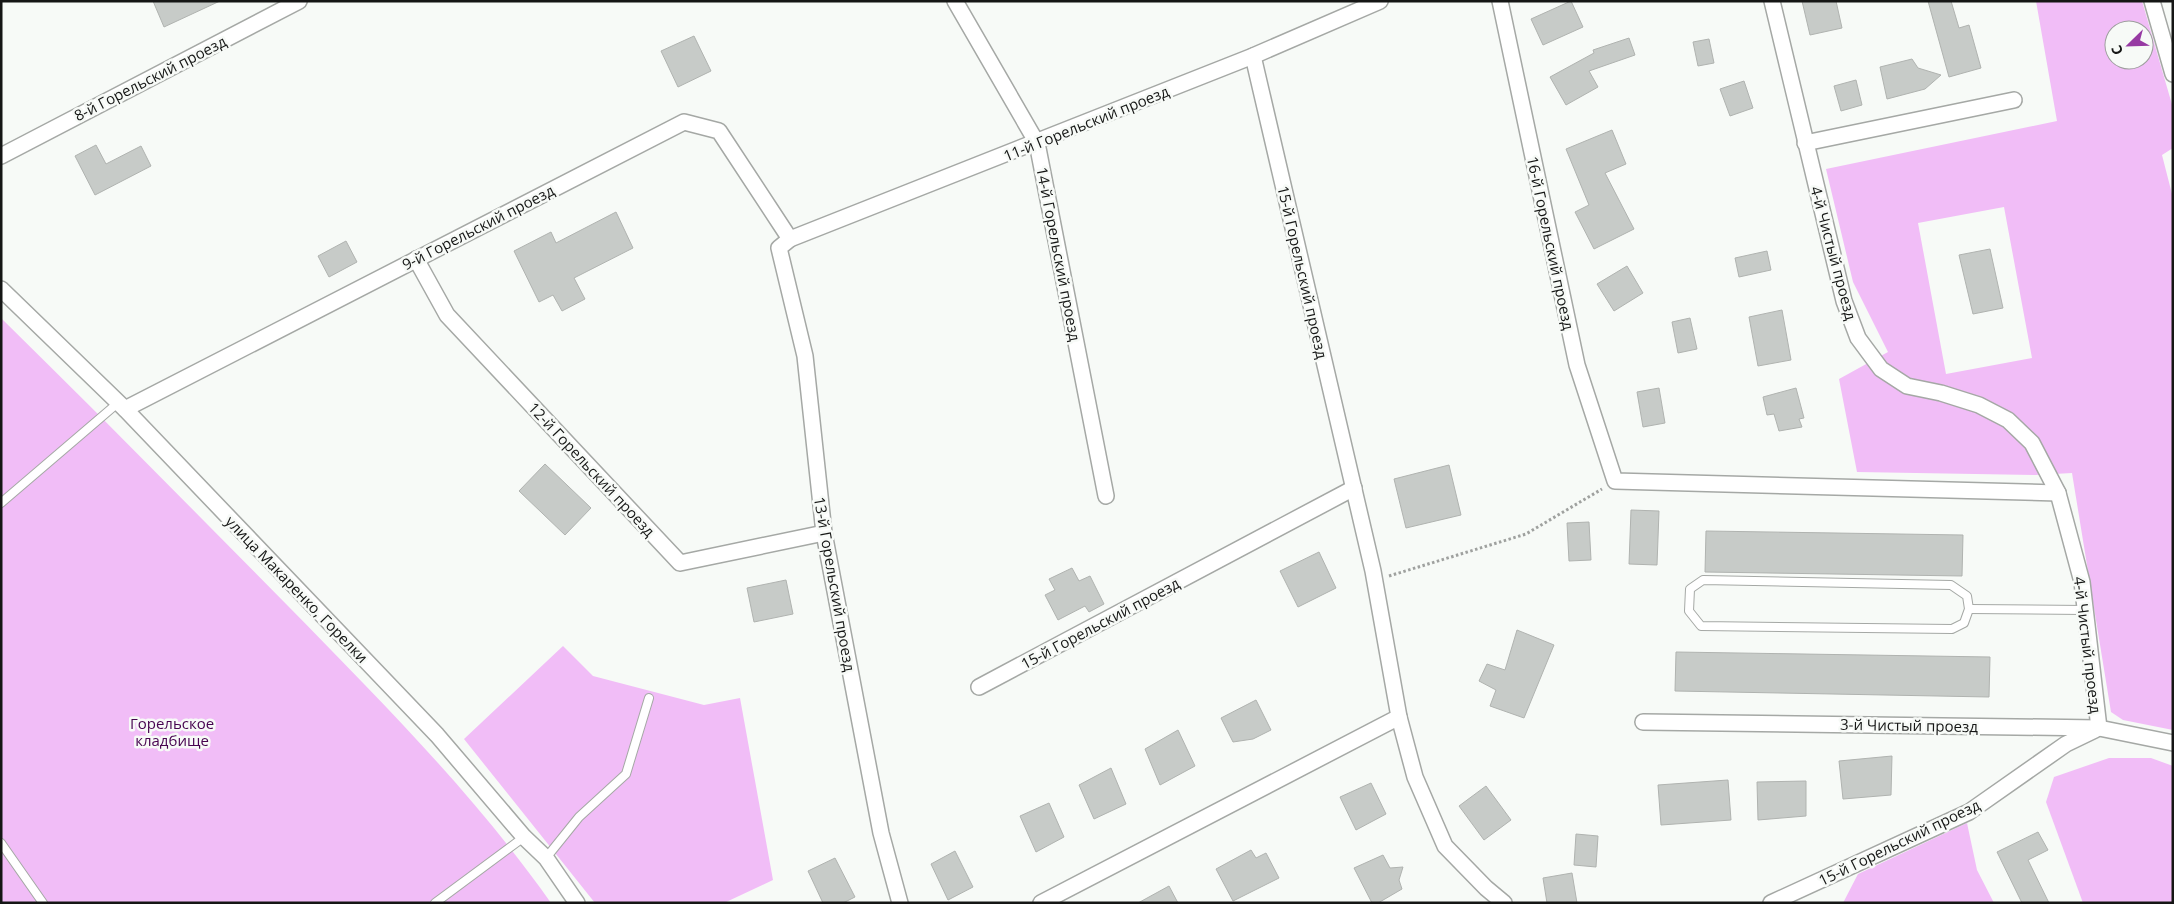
<svg xmlns="http://www.w3.org/2000/svg" width="2174" height="904" font-family="'Open Sans',sans-serif">
<style>
.green{fill:#f1bdf7;fill-rule:evenodd}
.building{fill:#c7cbc8;stroke:#b0b3b0}
.lines{fill:none;stroke-linecap:round;stroke-linejoin:round}
.service-casing{stroke:#a5a8a5;stroke-width:10}
.minor-casing{stroke:#a5a8a5;stroke-width:18}
.path{stroke:#9fa19f;stroke-width:3;stroke-dasharray:2.5 2.5;stroke-linecap:butt}
.service{stroke:#fff;stroke-width:8}
.minor{stroke:#fff;stroke-width:15}
.labels{text-anchor:middle;dominant-baseline:central;stroke-width:5;stroke-linejoin:round;paint-order:stroke}
.street-label{font-size:15px;fill:#151615;stroke:#f7faf7}
.park-label{font-size:15px;fill:#470450;stroke:#f7faf7}
</style>
<rect width="100%" height="100%" fill="#f7faf7"/>
<g class="green">
<path d="M2036 1H2142L2173 108V148L2162 155 2173 198V730L2123 720 2111 712 2072 473 2036 475 1857 472 1839 379 1888 352 1853 282 1826 169 2057 121ZM2114 30H2144V60H2114ZM2004 207 2032 358 1946 374 1918 223Z"/>
<path d="M1 318C98 413 193 510 289 607 381 701 475 795 551 903H1Z"/>
<path d="M563 646 593 676 704 705 740 698 773 880 724 903H595L464 739Z"/>
<path d="M2109 758H2151L2173 766V903H2083L2046 802 2054 777Z"/>
<path d="M1967 823 1977 870 1994 903H1843L1858 874Z"/>
</g>
<g class="building">
<path d="M153 1H220L164 27Z"/>
<path d="M1571 1 1583 27 1543 45 1531 19Z"/>
<path d="M1802 1H1836L1842 28 1810 35Z"/>
<path d="M1928 1H1951L1959 28 1969 25 1981 68 1949 77Z"/>
<path d="M694 36 711 71 678 87 661 51Z"/>
<path d="M1629 38 1635 55 1589 71 1598 87 1566 105 1550 77 1594 53 1593 50Z"/>
<path d="M1709 39 1714 63 1698 66 1693 42Z"/>
<path d="M1912 59 1918 68 1941 75 1925 89 1887 99 1880 67Z"/>
<path d="M1856 80 1862 105 1841 111 1834 86Z"/>
<path d="M1744 81 1753 108 1730 116 1720 89Z"/>
<path d="M1612 130 1626 164 1605 173 1634 229 1594 249 1575 212 1589 205 1566 149Z"/>
<path d="M96 145 106 164 141 146 151 166 95 195 75 156Z"/>
<path d="M616 212 633 248 574 278 585 299 562 311 553 295 539 302 514 251 551 232 556 243Z"/>
<path d="M346 241 357 262 329 277 318 256Z"/>
<path d="M1990 249 2003 308 1973 314 1959 255Z"/>
<path d="M1767 251 1771 270 1739 277 1735 258Z"/>
<path d="M1627 266 1643 293 1614 311 1597 284Z"/>
<path d="M1782 310 1791 360 1758 366 1749 317Z"/>
<path d="M1690 318 1697 349 1678 353 1672 322Z"/>
<path d="M1659 388 1665 423 1643 427 1637 392Z"/>
<path d="M1796 388 1804 418 1799 419 1802 427 1779 431 1774 414 1767 415 1763 397Z"/>
<path d="M545 464 591 508 565 535 519 491Z"/>
<path d="M1449 465 1461 515 1406 528 1394 479Z"/>
<path d="M1631 510 1659 511 1657 565 1629 564Z"/>
<path d="M1589 522 1591 560 1569 561 1567 523Z"/>
<path d="M1706 531 1963 535 1962 576 1705 572Z"/>
<path d="M1319 552 1336 588 1298 607 1280 571Z"/>
<path d="M1072 568 1079 581 1090 576 1104 604 1089 612 1085 606 1058 620 1045 595 1055 590 1049 579Z"/>
<path d="M786 580 793 614 754 622 747 588Z"/>
<path d="M1517 630 1554 645 1524 718 1490 706 1496 690 1479 681 1487 664 1505 670Z"/>
<path d="M1676 652 1990 657 1989 697 1675 691Z"/>
<path d="M1256 700 1271 730 1253 739 1233 742 1221 718Z"/>
<path d="M1178 730 1195 766 1160 785 1145 749Z"/>
<path d="M1892 756 1891 795 1843 799 1839 761Z"/>
<path d="M1111 768 1126 804 1094 819 1079 785Z"/>
<path d="M1728 780 1731 820 1661 825 1658 785Z"/>
<path d="M1806 781V816L1758 820 1757 782Z"/>
<path d="M1371 783 1386 814 1356 830 1340 797Z"/>
<path d="M1486 786 1511 820 1484 840 1459 806Z"/>
<path d="M1049 803 1064 837 1036 852 1020 816Z"/>
<path d="M2038 832 2048 850 2028 860 2049 903H2022L1997 852Z"/>
<path d="M1576 834 1598 836 1596 867 1574 865Z"/>
<path d="M1251 850 1256 858 1266 853 1279 878 1233 901 1216 869Z"/>
<path d="M955 851 973 887 948 900 931 864Z"/>
<path d="M1383 855 1390 868 1403 867 1399 880 1402 889 1378 903H1372L1354 868Z"/>
<path d="M835 858 855 897 843 903H823L808 871Z"/>
<path d="M1572 873 1577 903H1547L1543 878Z"/>
<path d="M1169 886 1178 903H1138Z"/>
</g>
<g class="lines">
<g class="service-casing">
<g id="service">
<path d="M1 503 119 402"/>
<path d="M1703 580 1951 585 1967 596 1969 609 1964 623 1952 629 1701 626 1689 611 1690 589Z"/>
<path d="M1969 609 2085 610"/>
<path d="M1 843 43 903"/>
<path d="M546 858 579 817 626 774 649 698"/>
<path d="M435 903 524 837"/>
</g>
</g>
<g class="minor-casing">
<g id="minor">
<path d="M955 1 1037 143 1106 496"/>
<path d="M1500 1 1577 365 1615 481 2058 493"/>
<path d="M1772 1 1844 301 1858 338 1881 369 1907 386 1941 393 1979 405 2008 420 2032 443 2058 493 2082 582 2099 728"/>
<path d="M2152 1 2173 74"/>
<path d="M1805 143 2014 100"/>
<path d="M1 156 299 1"/>
<path d="M416 259 447 315 680 563 824 533"/>
<path d="M1 289 125 409 437 735 524 837 546 858 577 903"/>
<path d="M125 409 684 122 719 131 790 239"/>
<path d="M979 687 1354 488"/>
<path d="M1399 717 1415 777 1445 846 1486 888 1504 903"/>
<path d="M1643 722 2099 728 2173 743"/>
<path d="M900 903 881 833 824 533 805 356 779 248 790 239 1253 56 1380 1"/>
<path d="M1041 903 1399 717 1373 571 1253 56"/>
<path d="M1771 903 1969 812 2066 744 2095 730"/>
</g>
</g>
<path class="path" d="M1389 576 1526 534 1602 489"/>
<use href="#service" class="service"/>
<use href="#minor" class="minor"/>
</g>
<g class="labels">
<g class="street-label">
<text transform="translate(150 78) rotate(-27)">8-й Горельский проезд</text>
<text transform="translate(1086 123) rotate(-22)">11-й Горельский проезд</text>
<text transform="translate(478 227) rotate(-27)">9-й Горельский проезд</text>
<text transform="translate(1551 243) rotate(78)">16-й Горельский проезд</text>
<text transform="translate(1834 253) rotate(75)">4-й Чистый проезд</text>
<text transform="translate(1059 254) rotate(79)">14-й Горельский проезд</text>
<text transform="translate(1303 272) rotate(77)">15-й Горельский проезд</text>
<text transform="translate(592 469) rotate(47)">12-й Горельский проезд</text>
<text transform="translate(835 584) rotate(80)">13-й Горельский проезд</text>
<text transform="translate(297 589) rotate(46)">улица Макаренко, Горелки</text>
<text transform="translate(1100 623) rotate(-28)">15-й Горельский проезд</text>
<text transform="translate(2088 645) rotate(83)">4-й Чистый проезд</text>
<text transform="translate(1909 725) rotate(1)">3-й Чистый проезд</text>
<text transform="translate(1899 842) rotate(-26)">15-й Горельский проезд</text>
</g>
<g class="park-label">
<text x="172" y="723">Горельское<tspan x="172" dy="17">кладбище</tspan></text>
</g>
</g>
<rect width="2174" height="904" fill="none" stroke="#151615" stroke-width="5"/>
<g transform="translate(2129 45) rotate(247)"><circle r="24" fill="#f7faf7" stroke="#9d9f9d"/>
<path d="M0-4L9 19L0 12L-9 19Z" fill="#973aa3"/>
<text y="-8" font-size="14" font-weight="bold" text-anchor="middle" fill="#151615">С</text>
</g>
</svg>
